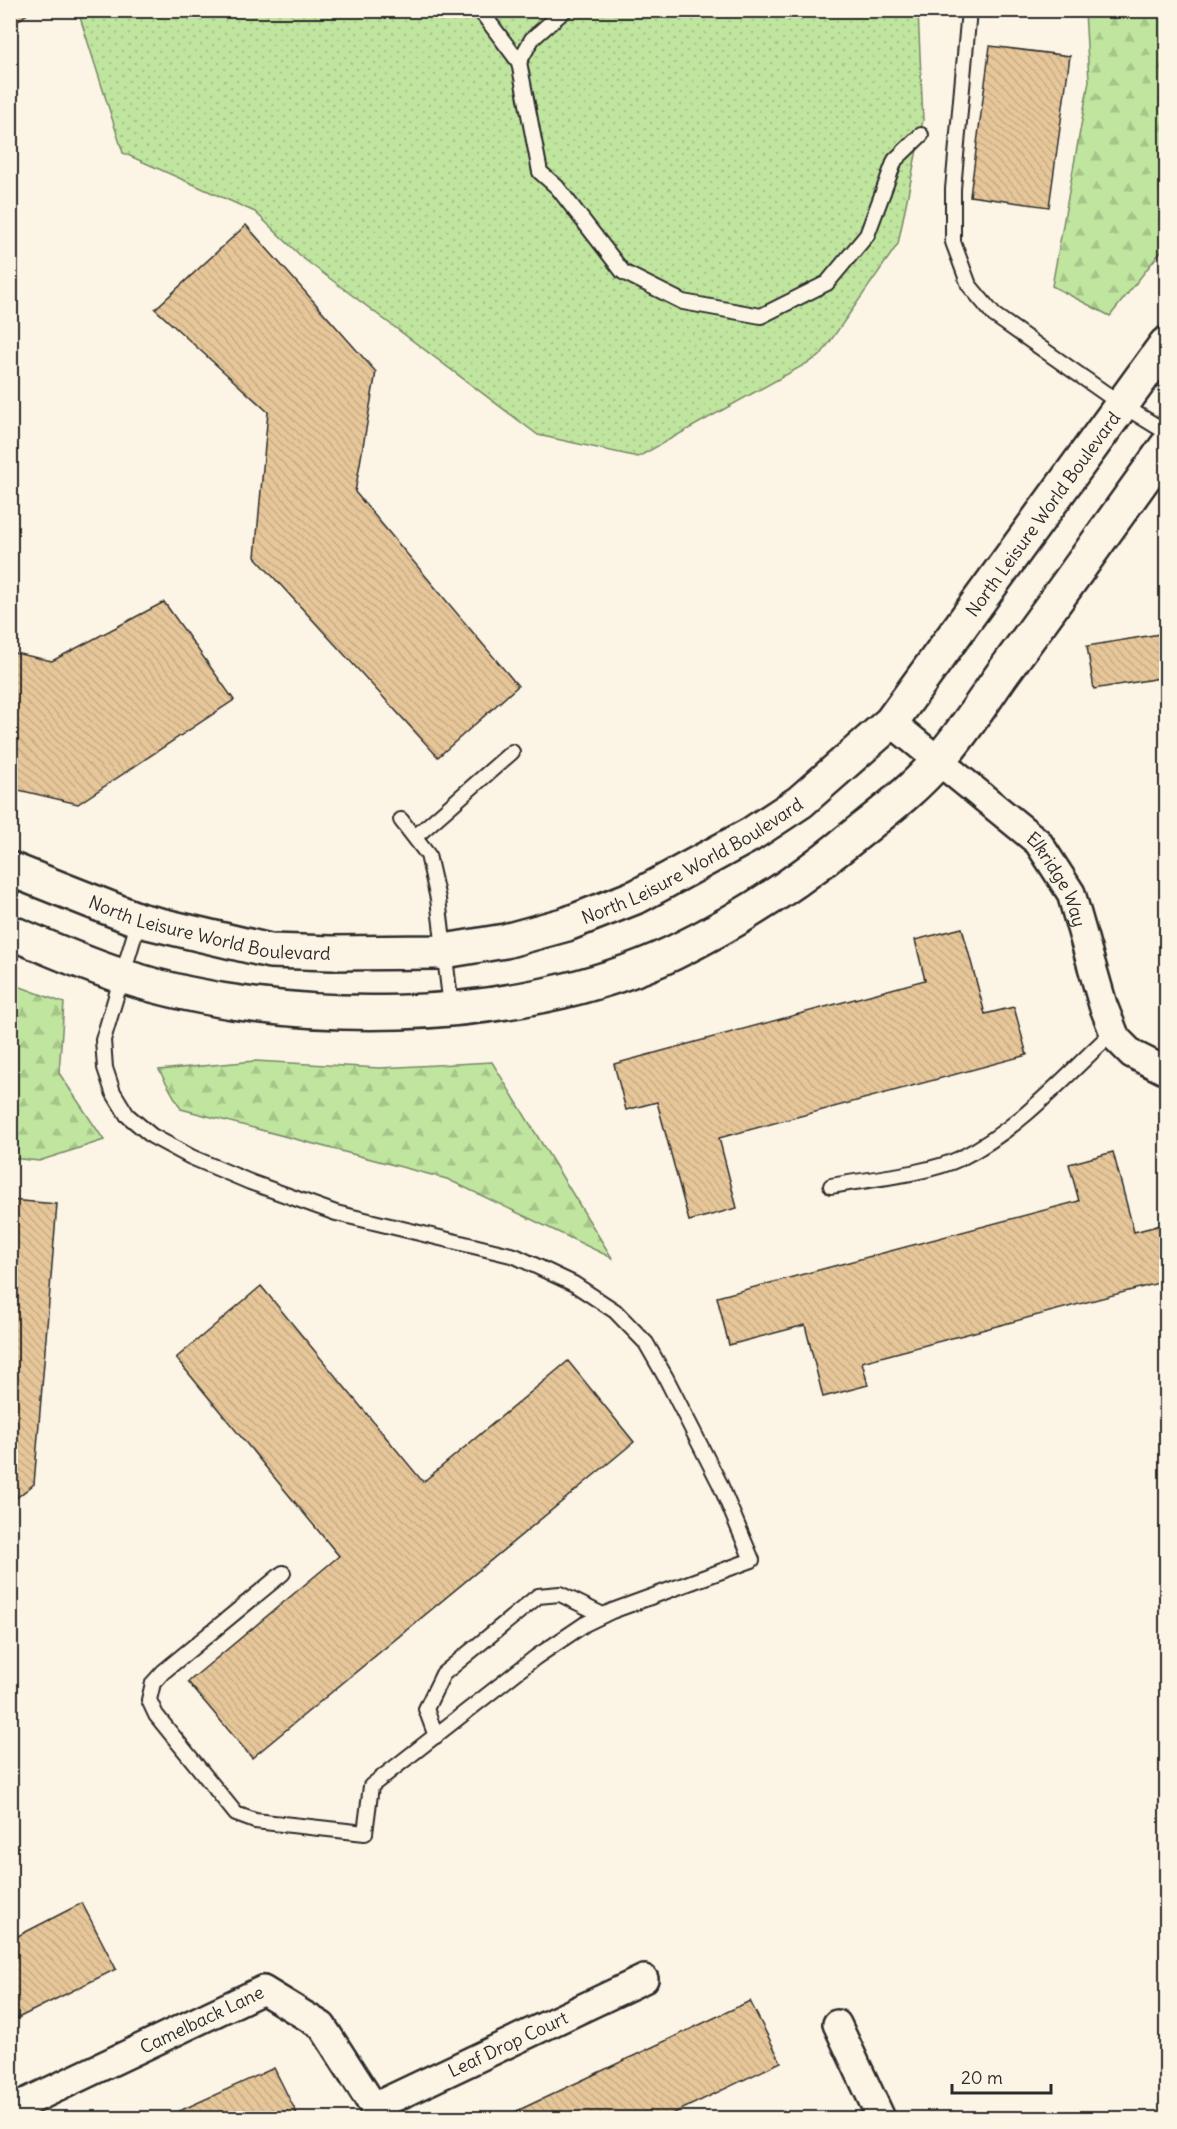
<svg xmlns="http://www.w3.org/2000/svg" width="1177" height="2129" font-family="Delius,sans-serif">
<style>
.grass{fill:url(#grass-dots);stroke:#768865;stroke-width:1.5}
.forest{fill:url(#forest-firs);stroke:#768865;stroke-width:1.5}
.building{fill:url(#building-back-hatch);stroke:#2b2b2b;stroke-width:1.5}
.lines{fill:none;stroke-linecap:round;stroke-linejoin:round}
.lane-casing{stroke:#2b2b2b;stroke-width:18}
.street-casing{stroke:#2b2b2b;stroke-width:32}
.secondary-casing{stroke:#2b2b2b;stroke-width:38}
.lane{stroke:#fcf5e5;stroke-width:14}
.street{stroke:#fcf5e5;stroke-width:27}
.secondary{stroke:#fcf5e5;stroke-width:33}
.labels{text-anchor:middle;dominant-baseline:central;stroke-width:4.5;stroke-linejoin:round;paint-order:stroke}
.street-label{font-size:18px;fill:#2b2b2b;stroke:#fcf5e5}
</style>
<defs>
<pattern id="grass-dots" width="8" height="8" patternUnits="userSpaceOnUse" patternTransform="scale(1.5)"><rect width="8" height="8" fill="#c0e59f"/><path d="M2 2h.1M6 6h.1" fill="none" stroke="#a5c589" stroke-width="1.8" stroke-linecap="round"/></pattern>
<pattern id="forest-firs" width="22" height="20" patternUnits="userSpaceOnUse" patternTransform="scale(1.5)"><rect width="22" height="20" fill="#c0e59f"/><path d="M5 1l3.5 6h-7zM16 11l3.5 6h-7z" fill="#a5c589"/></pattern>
<pattern id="building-back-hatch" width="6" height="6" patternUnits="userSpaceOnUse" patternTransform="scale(1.5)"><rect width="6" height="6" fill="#e7c799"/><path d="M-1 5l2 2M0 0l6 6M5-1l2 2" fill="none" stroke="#c6ab84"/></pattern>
</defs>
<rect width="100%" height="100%" fill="#fcf5e5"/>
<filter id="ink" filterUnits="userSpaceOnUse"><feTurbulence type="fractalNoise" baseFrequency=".0167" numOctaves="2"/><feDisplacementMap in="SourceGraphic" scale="12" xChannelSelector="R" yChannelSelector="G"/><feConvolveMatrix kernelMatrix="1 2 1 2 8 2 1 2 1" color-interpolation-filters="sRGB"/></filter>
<g filter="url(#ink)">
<path class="grass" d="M78 11H918L923 120 898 244 820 356 638 457 538 435 304 259 255 212 123 153Z"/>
<g class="forest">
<path d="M1085 11H1166V245L1110 316 1052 286 1089 81Z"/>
<path d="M10 983 64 1003 59 1073 104 1140 39 1161 11 1158Z"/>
<path d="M255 1061 380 1068 492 1062 612 1258 447 1179 181 1109 159 1070Z"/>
</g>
<g class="building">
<path d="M10 10H33L10 26Z"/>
<path d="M990 46 1070 56 1049 207 970 196Z"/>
<path d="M246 225 376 372 355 492 518 686 438 757 255 557 268 412 155 309Z"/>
<path d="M164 602 234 700 78 804 10 788V652L52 661Z"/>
<path d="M1166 633V677L1094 689 1087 646Z"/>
<path d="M962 928 985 1014 1014 1007 1027 1055 719 1138 737 1208 689 1221 657 1102 626 1110 614 1064 925 980 915 940Z"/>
<path d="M1113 1152 1134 1232 1161 1225 1166 1244V1281L862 1362 868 1385 823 1397 805 1325 729 1345 717 1297 1079 1201 1069 1164Z"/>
<path d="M10 1200 57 1204 34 1484 10 1503Z"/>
<path d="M261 1286 423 1482 568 1361 634 1442 252 1758 188 1682 339 1556 176 1358Z"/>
<path d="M82 1903 116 1969 10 2022V1940Z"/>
<path d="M750 2001 781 2062 664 2118H502Z"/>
<path d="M274 2068 299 2118H164Z"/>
</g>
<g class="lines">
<g class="lane-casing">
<g id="lane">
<path d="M480 10 519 62 540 172 557 187 623 272 683 302 761 316 827 283 867 235 895 160 921 135"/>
<path d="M969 10 953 189V242L969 285 994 315 1122 405 1166 432"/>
<path d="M519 62 532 39 565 10"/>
<path d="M401 820 428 855 438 899 451 1007"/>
<path d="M415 837 512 752"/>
<path d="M139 920 103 1040 105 1068 113 1092 127 1115 152 1136 191 1157 250 1182 336 1213 515 1256 574 1284 615 1311 646 1343 666 1378 720 1484 752 1560 612 1611 585 1624 536 1657 371 1786 365 1833 255 1821 236 1814 156 1715 149 1700 153 1683 163 1672 283 1573"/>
<path d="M831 1186C869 1179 928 1174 961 1158 1020 1129 1066 1075 1113 1032"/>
<path d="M436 1736 426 1709 443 1674 538 1596 560 1594 603 1615"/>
</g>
</g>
<g class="street-casing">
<g id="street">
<path id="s1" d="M891 722 1038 842 1071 893 1103 1005 1116 1038 1132 1054 1166 1071"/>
<path d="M837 2024 881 2118"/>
<path id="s2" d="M374 2107 644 1979"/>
<path id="s3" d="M10 2110 263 1990 322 2026 374 2107 378 2118"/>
</g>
</g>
<g class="secondary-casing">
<g id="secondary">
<path id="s4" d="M10 869 139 920 270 951 332 953 438 952 505 941 567 924 638 896 750 835 800 802 891 722 1166 344"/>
<path d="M10 932C47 947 84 964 122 976 285 1029 516 1027 673 953 735 923 791 887 844 844 877 817 912 792 939 760 967 729 989 691 1014 658 1065 588 1116 517 1166 447"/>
</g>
</g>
<use href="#lane" class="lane"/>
<use href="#street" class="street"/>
<use href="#secondary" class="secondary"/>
</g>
</g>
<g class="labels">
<g class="street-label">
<text stroke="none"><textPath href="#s4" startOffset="1216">North Leisure World Boulevard</textPath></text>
<text stroke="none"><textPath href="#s4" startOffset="714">North Leisure World Boulevard</textPath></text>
<text stroke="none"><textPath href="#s1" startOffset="232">Elkridge Way</textPath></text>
<text stroke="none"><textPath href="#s4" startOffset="210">North Leisure World Boulevard</textPath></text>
<text stroke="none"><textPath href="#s3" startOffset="212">Camelback Lane</textPath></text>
<text stroke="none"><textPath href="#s2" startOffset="148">Leaf Drop Court</textPath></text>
</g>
</g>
<rect width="1177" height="2129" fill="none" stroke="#fcf5e5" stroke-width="36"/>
<rect x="18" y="18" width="1141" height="2093" fill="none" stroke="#2b2b2b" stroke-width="2" filter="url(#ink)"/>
<path d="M952 2084v9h99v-9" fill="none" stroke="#2b2b2b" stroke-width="3"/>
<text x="961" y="2084" font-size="18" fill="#2b2b2b" stroke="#fcf5e5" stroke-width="4.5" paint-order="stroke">20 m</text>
</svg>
